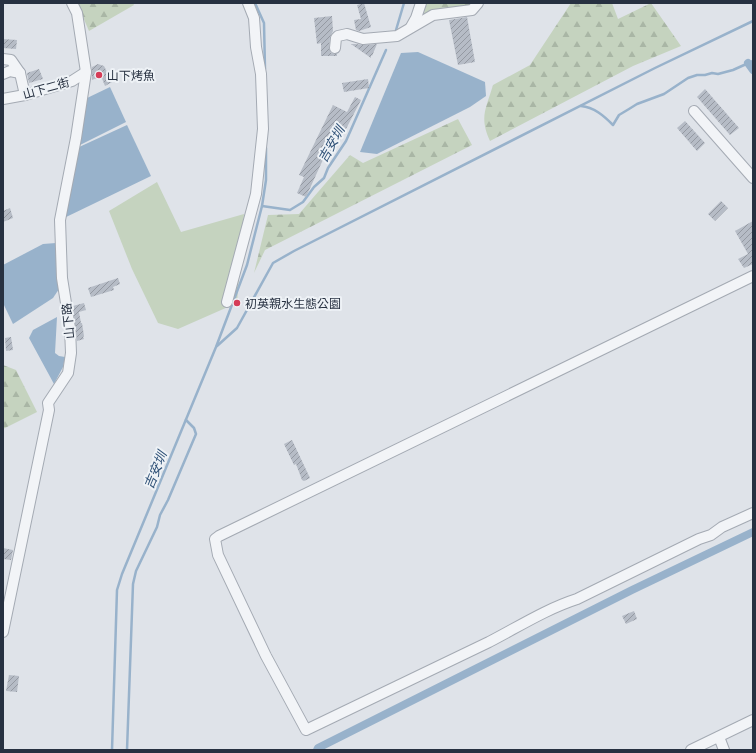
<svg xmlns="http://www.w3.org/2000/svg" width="756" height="753" font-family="'Open Sans','Noto Sans TC',sans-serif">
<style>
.forest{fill:url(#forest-firs)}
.park{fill:#c5d3bf}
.water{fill:#98b2cb}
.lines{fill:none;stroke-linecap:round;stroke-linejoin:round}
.stream{stroke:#98b2cb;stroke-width:2.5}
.canal{stroke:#98b2cb;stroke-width:8}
.building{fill:url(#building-hatch)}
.minor-casing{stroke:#a4aab3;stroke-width:12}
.minor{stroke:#f2f4f7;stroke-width:10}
.poi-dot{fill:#d63c57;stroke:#eef2f6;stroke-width:1.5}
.labels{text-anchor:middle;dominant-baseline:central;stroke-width:4;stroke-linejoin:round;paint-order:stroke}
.poi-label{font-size:12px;fill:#273141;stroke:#eef2f6;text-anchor:start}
.street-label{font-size:12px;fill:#273141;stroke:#eef2f6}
.water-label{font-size:13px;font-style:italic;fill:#2f5177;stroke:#eef2f6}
</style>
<defs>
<pattern id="forest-firs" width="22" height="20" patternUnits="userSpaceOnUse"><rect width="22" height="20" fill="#c5d3bf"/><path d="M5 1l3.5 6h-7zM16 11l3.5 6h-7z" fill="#a9b6a5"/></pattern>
<pattern id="building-hatch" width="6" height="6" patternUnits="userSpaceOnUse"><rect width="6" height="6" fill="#b6bcc6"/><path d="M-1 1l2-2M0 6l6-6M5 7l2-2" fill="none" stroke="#9499a2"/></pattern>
</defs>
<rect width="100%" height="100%" fill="#dfe3e9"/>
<g class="forest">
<path d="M77 3H133L134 5 89 31Z"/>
<path d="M425 3H472V6L424 14Z"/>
<path d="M571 3H612L618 19 651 3 681 46 633 66 490 141C479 117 486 109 493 85L530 65Z"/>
<path d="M458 119 472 145 265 250 254 273 268 215 299 214 350 155 363 163Z"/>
<path d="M3 365 16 370 37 412 3 429Z"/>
</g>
<path class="park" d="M157 182 181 232 244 214 237 303 178 329 158 323 132 269 109 211Z"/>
<g class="water">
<path d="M418 52 485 82 486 96 470 107 377 154 360 152 401 53Z"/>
<path d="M110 87 126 122 78 146 85 99Z"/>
<path d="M127 125 151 176 62 219 77 148Z"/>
<path d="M56 243 59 289 53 298 13 324 3 303V265L43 244Z"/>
<path d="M57 317 55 353 59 356 65 357 63 367 54 384 29 338 33 330Z"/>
</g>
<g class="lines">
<g class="stream">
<path d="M255 3 264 23 265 69"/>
<path d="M396 30 404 3"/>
<path d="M581 106C594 107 604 116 613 125L619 115 629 109 637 104 664 94 688 78 697 75H705L712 73 718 74 733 70 753 61"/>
<path d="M262 206 290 210 303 202 314 187 324 178 328 168 346 141 386 50"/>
<path d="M217 346 237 328 273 263 294 251 655 68 753 21"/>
<path d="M112 750 117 590 122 574 216 347 247 265 262 206 266 180V148"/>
<path d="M127 750 133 584 136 571 157 527 160 515 168 500 196 434 194 428 186 420"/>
</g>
<g class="canal">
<path d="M748 63 753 70"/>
<path d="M317 750 318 748 632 590 753 532"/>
</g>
</g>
<g class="building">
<path d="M364 3 371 27 359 31 356 30 354 20 361 19 357 5Z"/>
<path d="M332 16 333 31 330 37 329 48 331 53 337 54V56H321V43L317 44 314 18Z"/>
<path d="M467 17 475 62 458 65 449 20Z"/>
<path d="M3 39 17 40 16 49 3 48Z"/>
<path d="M351 44H356L363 45 377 44 372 56 371 55V58Z"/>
<path d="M98 64 104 66 112 82 105 86 101 76 92 80V67Z"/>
<path d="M39 69 43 79 29 83 27 73Z"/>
<path d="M368 79 369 88 344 92 342 83Z"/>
<path d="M705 89 739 128 730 135 697 97Z"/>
<path d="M355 97 361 100 332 156 326 153 306 197 297 193 304 177 299 175 333 105 347 112Z"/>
<path d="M685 121 705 143 697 151 677 128Z"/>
<path d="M721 201 728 208 715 221 708 214Z"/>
<path d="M10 208 13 218 3 222V211Z"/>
<path d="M753 221V264L744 268 738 259 748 254 735 231Z"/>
<path d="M118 278 120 284 113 287 114 290 91 297 88 288Z"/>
<path d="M84 303 86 310 79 312 81 323H82L84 336 83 337 84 339 77 341 73 306Z"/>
<path d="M11 337 13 350 6 351 5 338Z"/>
<path d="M292 440 310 478 304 481 302 480 296 464 294 465 284 444Z"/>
<path d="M3 548 13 550 11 560 3 559Z"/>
<path d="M634 611 637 619 626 624 622 616Z"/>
<path d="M9 675 19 676 17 692 6 691Z"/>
</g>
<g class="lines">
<g class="minor-casing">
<g id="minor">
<path d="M411 27 416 18 421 3"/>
<path d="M335 48 336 38 338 36 347 34 363 39 397 36 433 15 472 10 478 3"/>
<path d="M3 59 11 60 20 73"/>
<path d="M3 74 10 71 20 73 25 95"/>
<path d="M3 99 25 95 72 81 86 72"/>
<path d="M694 111 753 178"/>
<path d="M753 276 219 536 215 539 218 555 266 656 306 730C367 701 428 671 489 642 518 627 546 609 577 599L699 539 711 535 722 527 753 513"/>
<path d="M227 302 256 194 263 129 261 74 256 47 254 18 248 3"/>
<path d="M3 632 49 410 48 403 68 373 71 353 70 328 62 278 60 220 76 138 86 72 77 13 72 3"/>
<path d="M719 737 724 750"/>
<path d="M691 750 753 720"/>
</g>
</g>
<use href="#minor" class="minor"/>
</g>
<g class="poi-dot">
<circle cx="99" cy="75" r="4"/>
<circle cx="237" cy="303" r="4"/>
</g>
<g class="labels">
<g class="poi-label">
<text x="107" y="75">山下烤魚</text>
<text x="245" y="303">初英親水生態公園</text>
</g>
<g class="street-label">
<text transform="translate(46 88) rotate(-16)">山下二街</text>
<text transform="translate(68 321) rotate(-96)">山下路</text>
</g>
<g class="water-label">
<text transform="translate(331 144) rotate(-60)">吉安圳</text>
<text transform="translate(155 470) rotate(-68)">吉安圳</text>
</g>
</g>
<rect width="756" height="753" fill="none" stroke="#273141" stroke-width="8"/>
</svg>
